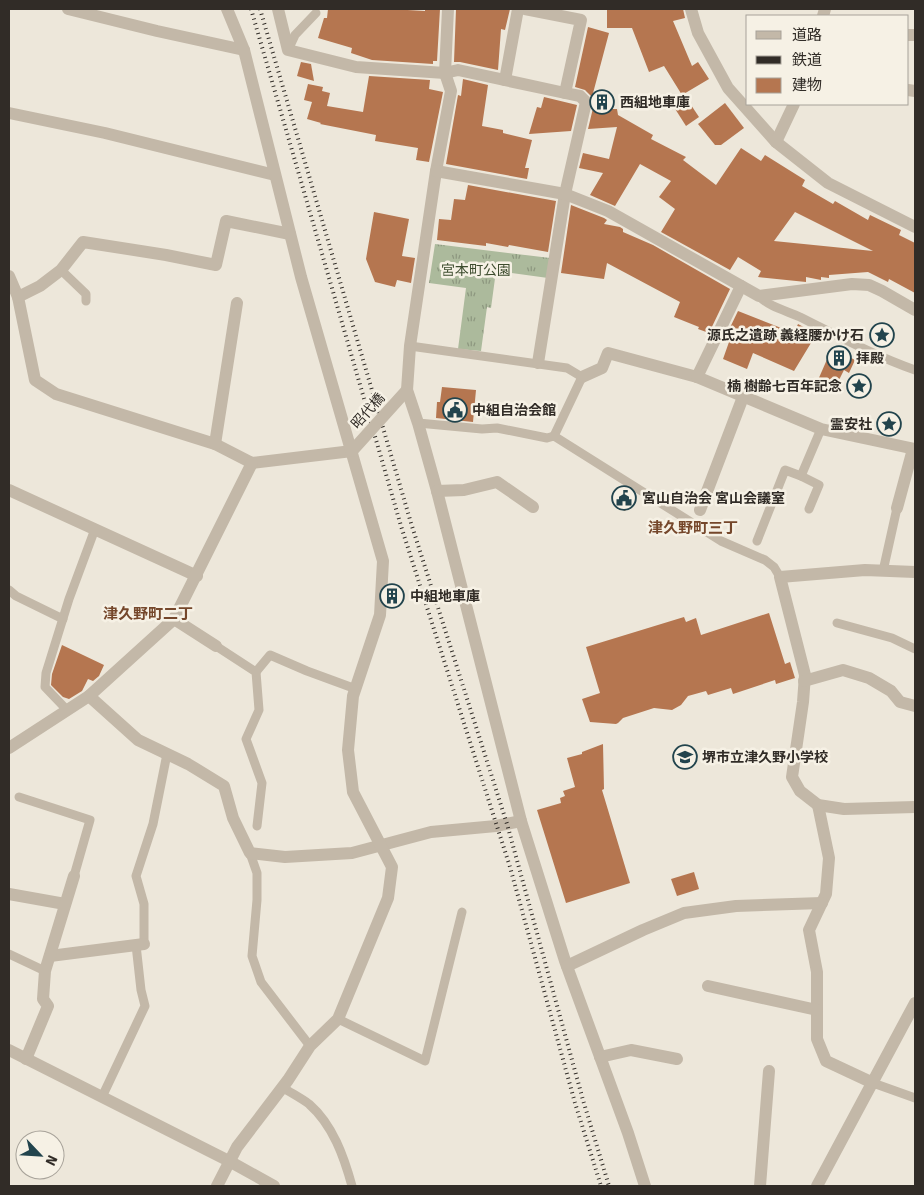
<svg xmlns="http://www.w3.org/2000/svg" width="924" height="1195" font-family="Signika,'Noto Sans JP',sans-serif">
<style>
.grass{fill:url(#grass-tufts)}
.building{fill:#b57650;fill-rule:evenodd}
.lines{fill:none;stroke-linecap:round;stroke-linejoin:round}
.service{stroke:#c3b8a8;stroke-width:9}
.minor{stroke:#c3b8a8;stroke-width:12}
.rail{stroke:#312c27;stroke-width:4;stroke-dasharray:1 4;stroke-linecap:butt}
.minor-bridge{stroke:#c3b8a8;stroke-width:12}
.labels{text-anchor:middle;dominant-baseline:central;stroke-width:5;stroke-linejoin:round;paint-order:stroke}
.poi-label{font-size:14px;font-weight:bold;fill:#312c27;stroke:#f6f1e5;text-anchor:start}
.park-label{font-size:14px;fill:#3d4c2e;stroke:#f6f1e5}
.street-label{font-size:14px;fill:#312c27;stroke:#f6f1e5}
.neighbourhood-label{font-size:15px;font-weight:bold;fill:#75472b;stroke:#f6f1e5}
</style>
<defs>
<pattern id="grass-tufts" width="24" height="20" patternUnits="userSpaceOnUse" patternTransform="scale(1.25)"><rect width="24" height="20" fill="#acba9c"/><path d="M3 7l-1-3M5 7V3M7 7l1-3M15 17l-1-3M17 17v-4M19 17l1-3" fill="none" stroke="#8d977f"/></pattern>
</defs>
<rect width="100%" height="100%" fill="#ede7da"/>
<path class="grass" d="M435 244 550 258 548 278 496 271 491 308 487 307 481 351 458 349 466 288 429 283Z"/>
<g class="building">
<path d="M328 9H390L425 11V9H440L437 61H433V64L372 60 351 53 352 48 318 38 324 18H327Z"/>
<path d="M456 9H510L505 30 501 29 498 70 460 62H454Z"/>
<path d="M607 9H683L685 18 673 21 692 66 698 62 709 79 682 95 664 66 649 72 632 28H607Z"/>
<path d="M588 27 609 33 592 97 585 90 575 87Z"/>
<path d="M301 62 311 64 314 81 297 76Z"/>
<path d="M369 76 430 80 429 89 443 92 429 162 416 160 418 148 375 141 376 135 320 124 321 123 307 119 312 102 304 100 308 84 323 87 322 91 330 93 327 106 363 112Z"/>
<path d="M463 79 488 85 482 126 503 130V133L532 140 525 168H529L527 179 446 164 458 95 461 96Z"/>
<path d="M610 96 612 109H617L618 115 653 135 651 139 686 157 683 160 716 185 741 148 761 161 765 155 805 180 802 186 833 204 835 201 868 220 870 215 901 230 899 235 915 243V293L889 279 888 282 868 272 829 275V278L821 277V280L806 277V282L758 277 761 271 738 257 730 270 661 232 675 209 659 197 671 181 640 164 615 206 590 195 603 173 579 168 583 153 609 159 617 127 588 129 594 104 593 99ZM795 212 873 251 774 241Z"/>
<path d="M685 96 699 117 686 126 672 104Z"/>
<path d="M544 97 577 105 571 131 529 134 537 107 541 108Z"/>
<path d="M725 103 744 128 721 145H715L698 124Z"/>
<path d="M468 185 556 201 548 252 509 245 508 247 486 243V246L437 240 439 219 451 220 454 199 465 200Z"/>
<path d="M571 205 604 218 607 220 604 224 620 227 623 229V232L653 245 730 289 709 333 698 329 699 327 674 317 680 302 607 263 604 279 561 273Z"/>
<path d="M374 212 409 219 402 256 415 258 411 283 397 280 395 287 375 282 366 259Z"/>
<path d="M738 311 794 333 798 324 813 332 811 336 814 338 794 371 753 353 747 369 723 359 729 342 724 340Z"/>
<path d="M832 348 855 360 849 373 844 370 835 388 818 380Z"/>
<path d="M442 387 476 390 473 422 436 418 437 402H440Z"/>
<path d="M622 486 636 495 625 511 612 502Z"/>
<path d="M769 613 785 664 790 662 795 678 776 684 775 680 733 694 731 688 708 695 706 691 688 696 681 705 672 710 654 708 623 718 618 723 616 724 590 722 582 699 600 693 586 647 684 617 686 622 696 618 701 635Z"/>
<path d="M62 645 104 665 99 676 93 681 88 679 82 691 69 699 63 697 51 685 52 674Z"/>
<path d="M603 744 604 789 602 790 630 883 566 903 537 810 561 803 560 798 565 796 563 791 575 787 567 758 582 754V752Z"/>
<path d="M694 872 699 889 677 896 671 879Z"/>
</g>
<g class="lines">
<g class="service">
<path d="M288 50 295 35 316 13"/>
<path d="M61 270 86 294V301"/>
<path d="M759 296C769 307 787 311 800 317 838 336 875 356 915 370"/>
<path d="M410 346 567 368 582 377 554 436"/>
<path d="M418 423 482 429 497 428 547 438 554 436 721 541 765 560 774 567 780 577"/>
<path d="M801 476 819 485 809 509"/>
<path d="M757 541 785 470 801 476 821 429"/>
<path d="M883 571 897 508"/>
<path d="M9 590 16 596 63 619"/>
<path d="M837 623 892 638 915 649"/>
<path d="M216 646 256 672 259 710 246 739 262 783 257 826"/>
<path d="M256 672 270 655 307 671 356 689"/>
<path d="M67 710 45 687 46 673 69 599 95 529"/>
<path d="M19 797 90 820 74 876"/>
<path d="M250 853 257 873V900L252 956 261 982 310 1046"/>
<path d="M144 944V904L136 876 153 824 167 754"/>
<path d="M9 954 45 971"/>
<path d="M338 1019 425 1061 462 912"/>
<path d="M873 1083 915 1098"/>
<path d="M282 1087C291 1093 301 1098 309 1104 333 1125 344 1157 352 1186"/>
<path d="M102 1097 145 1006 141 990 136 945"/>
</g>
<g class="minor">
<path d="M68 9 157 31 244 50"/>
<path d="M278 9 288 50 356 67 445 73 458 70 565 93 580 96 586 102 565 194 538 363"/>
<path d="M448 9 445 73 451 91 436 171 410 346 407 390 418 423 437 491 521 821 565 961 628 1133 645 1186"/>
<path d="M525 9 581 20 565 93"/>
<path d="M691 9 698 33 728 88 776 142 828 183 915 227"/>
<path d="M823 16 825 9"/>
<path d="M908 35H915"/>
<path d="M505 80 518 9"/>
<path d="M908 90 915 91"/>
<path d="M9 113 105 133 275 175"/>
<path d="M776 142 794 104"/>
<path d="M436 171 565 194 608 211 759 296 852 284 869 285 882 291 915 310"/>
<path d="M9 276 18 297 35 380 56 394 215 444 252 463 352 451"/>
<path d="M18 297 40 286 61 270 83 242 166 255 216 265 226 221 290 234"/>
<path d="M582 377 602 368 608 353 697 377 821 429 915 449"/>
<path d="M697 377 741 286"/>
<path d="M215 444 237 303"/>
<path d="M9 490 197 576"/>
<path d="M437 491 464 490 497 482 533 507"/>
<path d="M897 508 913 449"/>
<path d="M700 510 743 397"/>
<path d="M915 572 865 570 780 577 805 675 803 702 792 777 800 791 818 805 844 809 915 807"/>
<path d="M174 619 216 646"/>
<path d="M804 681 843 670 869 678 891 691 900 702 915 706"/>
<path d="M89 696 138 740 188 764 224 786 233 818 250 853 285 857 352 853 431 832 496 826 521 821"/>
<path d="M9 748 89 696 174 619 252 463"/>
<path d="M818 805 829 858 826 894 809 930 817 972V1039L826 1061 873 1083"/>
<path d="M9 894 65 904"/>
<path d="M50 956 144 944"/>
<path d="M567 966 643 930 684 913 736 906 822 903"/>
<path d="M708 986 817 1010"/>
<path d="M9 1050 229 1161 274 1186"/>
<path d="M600 1057 631 1050 677 1059"/>
<path d="M26 1059 48 1006 43 999 45 971 74 876"/>
<path d="M217 1186 237 1147 288 1080 310 1046 338 1019 388 898 392 867 353 792 348 750 353 696 380 615 383 561 301 277 244 50 227 9"/>
<path d="M760 1186 769 1071"/>
<path d="M817 1186 915 1003"/>
</g>
<g class="rail">
<path d="M251 9 401 526 510 867 575 1103 601 1186"/>
<path d="M260 9 411 523 507 824 583 1100 609 1186"/>
</g>
<path class="minor-bridge" d="M352 451 407 390"/>
</g>
<defs>
<g id="building-ring" transform="scale(1.25)"><circle r="9.5" fill="#f6f1e5" stroke="#22444d" stroke-width="1.5"/><path d="M-4-6H4V6H1V3H-1V6H-4ZM-2.5-4.3h1.7v1.8h-1.7ZM.8-4.3h1.7v1.8H.8ZM-2.5-1h1.7V.8h-1.7ZM.8-1h1.7V.8H.8Z" fill="#22444d"/></g>
<g id="sight-ring" transform="scale(1.25)"><circle r="9.5" fill="#f6f1e5" stroke="#22444d" stroke-width="1.5"/><path d="M0-6L1.8-2.2L6-1.7L2.9 1.2L3.7 5.4L0 3.3L-3.7 5.4L-2.9 1.2L-6-1.7L-1.8-2.2Z" fill="#22444d"/></g>
<g id="civic-ring" transform="scale(1.25)"><circle r="9.5" fill="#f6f1e5" stroke="#22444d" stroke-width="1.5"/><path d="M-.6-6.5H3V-4.5H.6V-3L4-1V1h2V6H-6V1h2V-1L-.6-3ZM-1.2 2.5V6h2.4V2.5Z" fill="#22444d"/></g>
<g id="school-ring" transform="scale(1.25)"><circle r="9.5" fill="#f6f1e5" stroke="#22444d" stroke-width="1.5"/><path d="M0-5L7-2L0 1L-7-2ZM-4 1L0 2.5L4 1V4Q0 6-4 4Z" fill="#22444d"/></g>
</defs>
<g fill-rule="evenodd">
<use href="#building-ring" x="602" y="102"/>
<use href="#sight-ring" x="882" y="335"/>
<use href="#building-ring" x="839" y="358"/>
<use href="#sight-ring" x="859" y="386"/>
<use href="#civic-ring" x="455" y="410"/>
<use href="#sight-ring" x="889" y="424"/>
<use href="#civic-ring" x="624" y="498"/>
<use href="#building-ring" x="392" y="596"/>
<use href="#school-ring" x="685" y="757"/>
</g>
<g class="labels">
<g class="poi-label">
<text x="620" y="102">西組地車庫</text>
<text x="864" y="335" text-anchor="end">源氏之遺跡 義経腰かけ石</text>
<text x="856" y="358">拝殿</text>
<text x="842" y="386" text-anchor="end">楠 樹齢七百年記念</text>
<text x="472" y="410">中組自治会館</text>
<text x="872" y="424" text-anchor="end">霊安社</text>
<text x="642" y="498">宮山自治会 宮山会議室</text>
<text x="410" y="596">中組地車庫</text>
<text x="702" y="757">堺市立津久野小学校</text>
</g>
<g class="park-label">
<text x="476" y="270">宮本町公園</text>
</g>
<g class="street-label">
<text transform="translate(368 411) rotate(-48)">昭代橋</text>
</g>
<g class="neighbourhood-label">
<text x="693" y="528">津久野町三丁</text>
<text x="148" y="614">津久野町二丁</text>
</g>
</g>
<rect width="924" height="1195" fill="none" stroke="#312c27" stroke-width="20"/>
<rect x="746" y="15" width="162" height="90" fill="#f6f1e5" stroke="#a7a299"/>
<rect x="756" y="31" width="25" height="8" fill="#c3b8a8" stroke="#a7a299"/>
<text x="792" y="40" font-size="15" fill="#312c27">道路</text>
<rect x="756" y="56" width="25" height="8" fill="#312c27" stroke="#a7a299"/>
<text x="792" y="65" font-size="15" fill="#312c27">鉄道</text>
<rect x="756" y="78" width="25" height="15" fill="#b57650" stroke="#a7a299"/>
<text x="792" y="90" font-size="15" fill="#312c27">建物</text>
<g transform="translate(40 1155) rotate(115)"><circle r="24" fill="#f6f1e5" stroke="#a7a299"/>
<path d="M0-4L9 19L0 12L-9 19Z" fill="#22444d"/>
<text y="-8" font-size="14" font-weight="bold" text-anchor="middle" fill="#312c27">N</text>
</g>
</svg>
